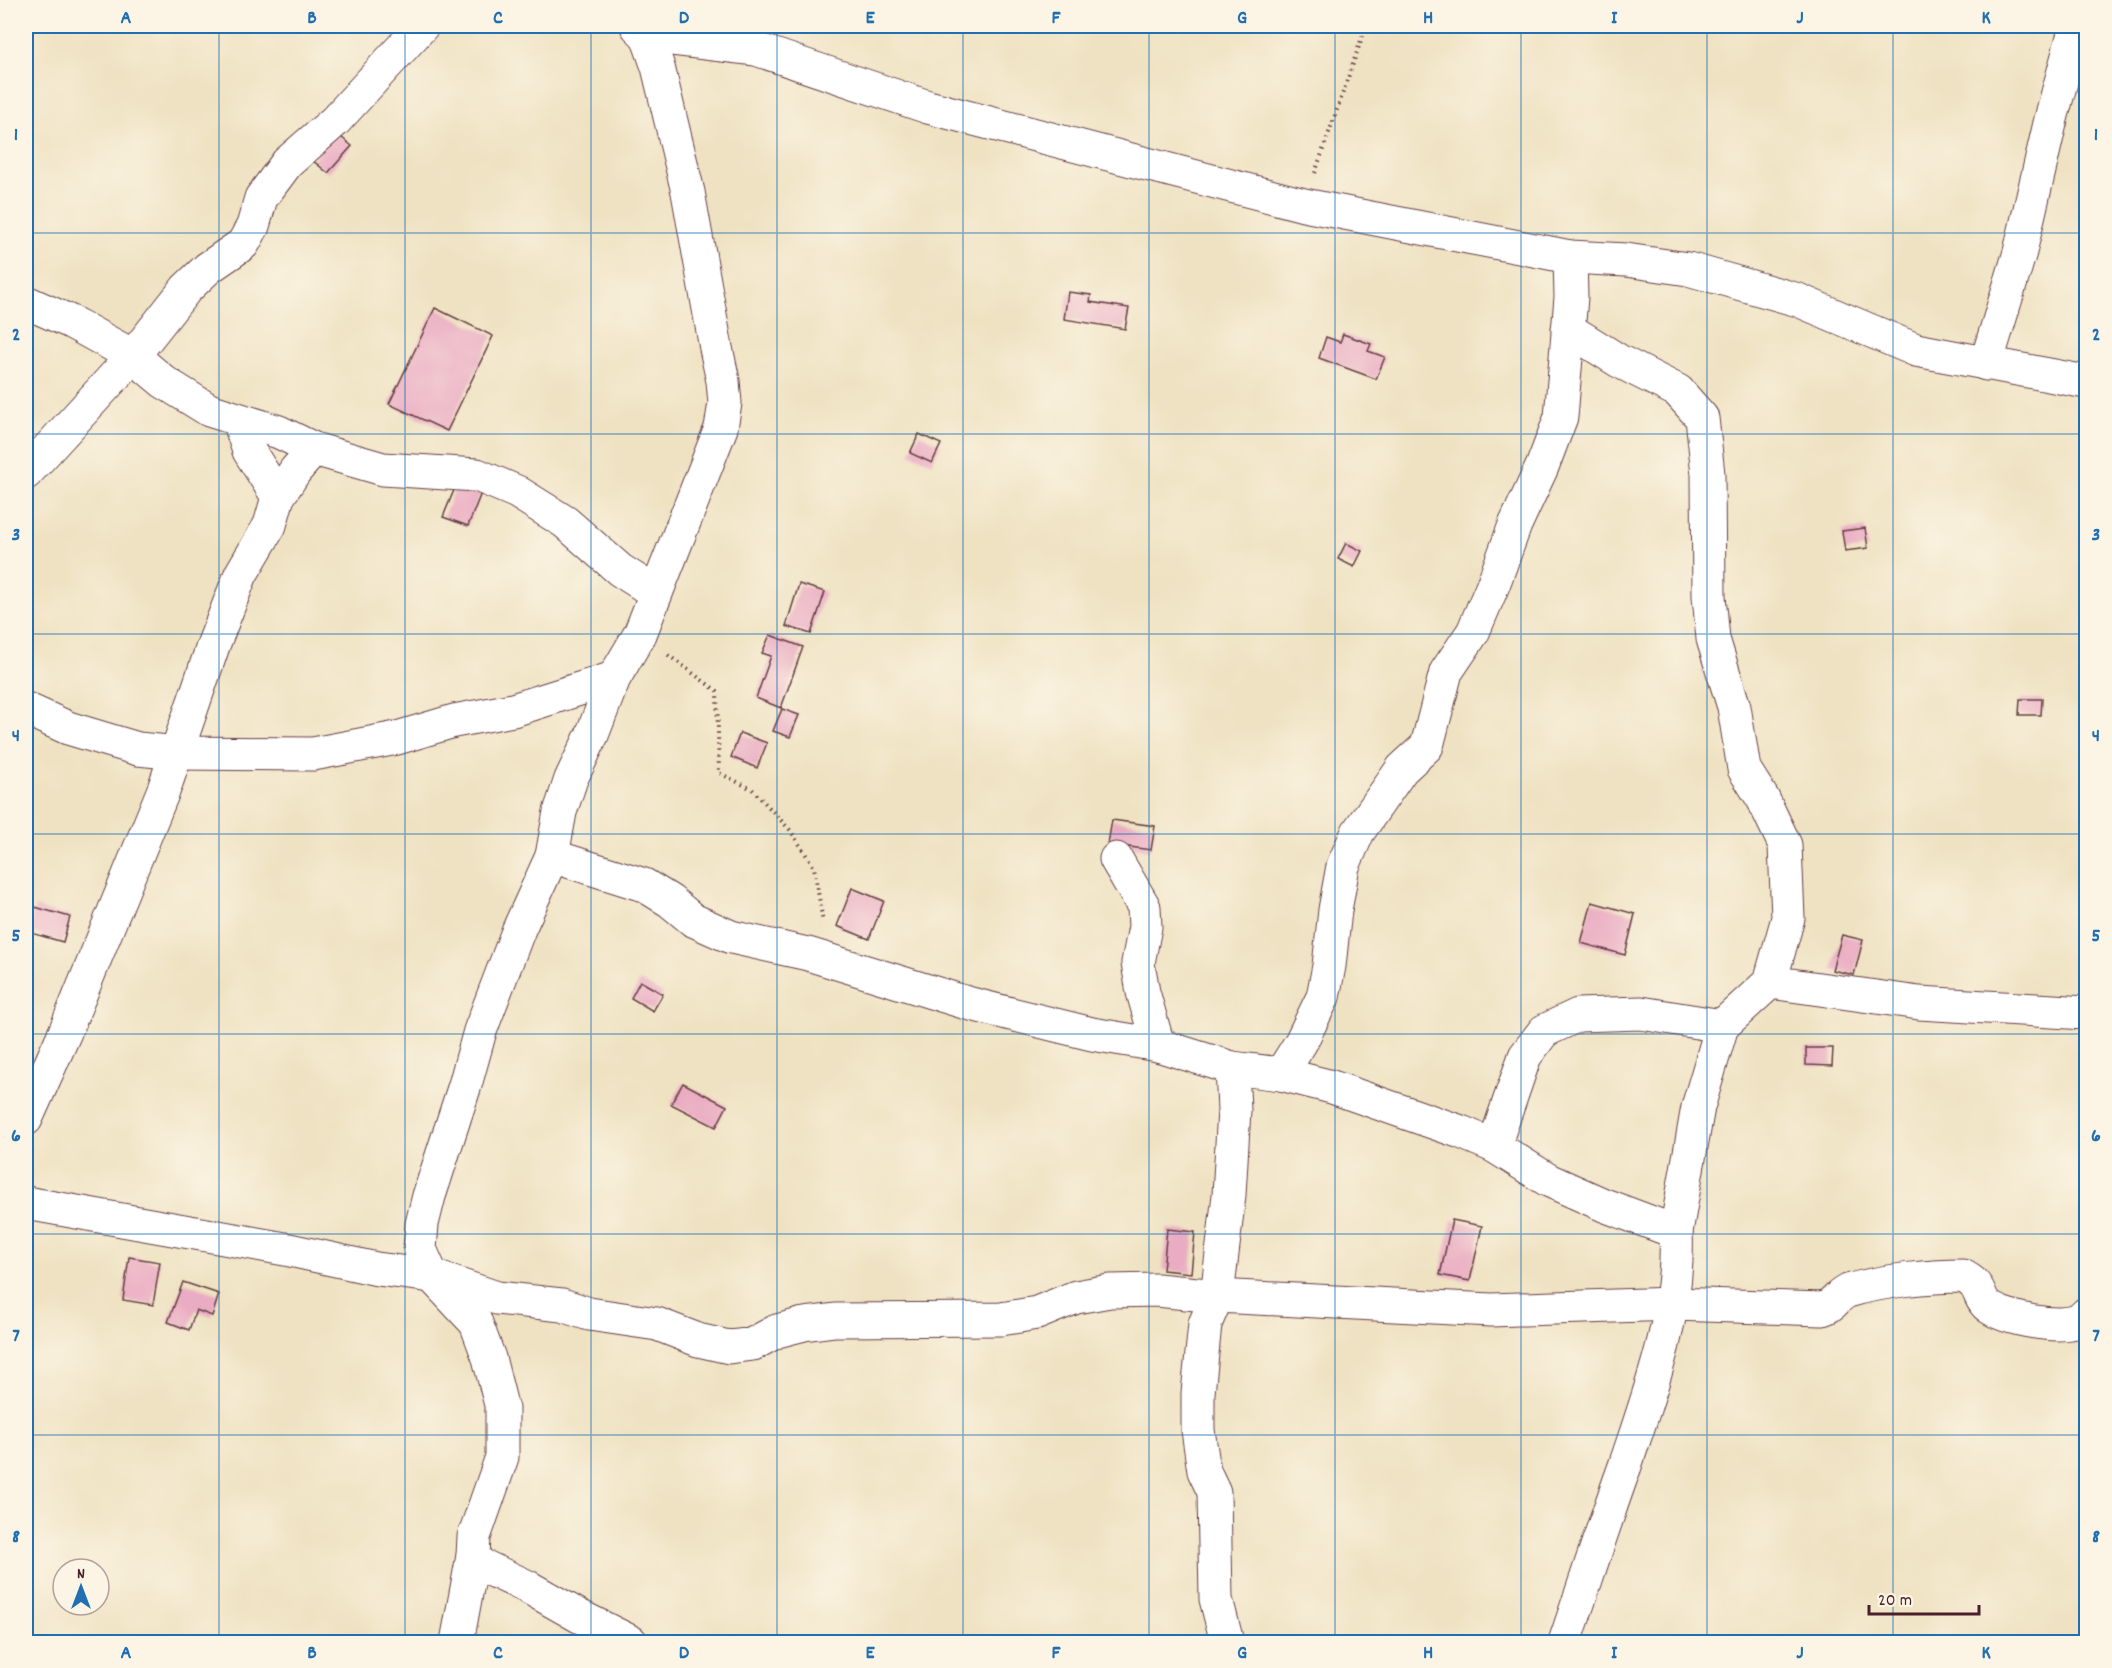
<svg xmlns="http://www.w3.org/2000/svg" width="2112" height="1668" font-family="Dekko,sans-serif">
<style>
.building{fill:#eaacc2}
.lines{fill:none;stroke-linecap:round;stroke-linejoin:round}
.minor-casing{stroke:#633c42;stroke-width:35}
.path{stroke:#633c42;stroke-width:4;stroke-dasharray:1.5 4.5;stroke-linecap:butt}
.minor{stroke:#fff;stroke-width:33}
.grid{fill:none;stroke:#1f6fb2;stroke-width:1.5;stroke-opacity:0.55}
.neatline{fill:none;stroke:#1f6fb2;stroke-width:2}
.grid-label{font-size:20px;text-anchor:middle;font-weight:bold;fill:#1f6fb2}
</style>
<rect width="100%" height="100%" fill="#fcf5e5"/>
<filter id="ink" filterUnits="userSpaceOnUse"><feTurbulence type="fractalNoise" baseFrequency=".0167" numOctaves="2"/><feDisplacementMap in="SourceGraphic" scale="12" xChannelSelector="R" yChannelSelector="G"/><feConvolveMatrix kernelMatrix="1 2 1 2 8 2 1 2 1" color-interpolation-filters="sRGB"/></filter>
<filter id="wash" filterUnits="userSpaceOnUse"><feTurbulence type="fractalNoise" baseFrequency=".008" numOctaves="4" result="noise"/><feDisplacementMap in="SourceGraphic" scale="24" xChannelSelector="R" yChannelSelector="G"/><feGaussianBlur stdDeviation="1.35" result="paint"/><feColorMatrix in="noise" values="0 0 0 0 0 0 0 0 0 0 0 0 0 0 0 0 0 1.4 0 .05"/><feComposite in="paint" operator="in"/></filter>
<g filter="url(#wash)">
<rect width="100%" height="100%" fill="#efe2c2"/>
<g id="blocks">
<g class="building">
<path d="M336 133 352 146 328 173 312 160Z"/>
<path d="M1068 292 1091 295 1090 302 1129 308 1125 329 1064 319Z"/>
<path d="M435 308 493 336 447 431 389 404Z"/>
<path d="M1343 334 1371 344 1368 351 1385 357 1376 379 1319 358 1326 337 1340 342Z"/>
<path d="M919 434 941 444 932 463 910 453Z"/>
<path d="M459 478 483 488 468 526 443 517Z"/>
<path d="M1865 528 1868 548 1845 551 1842 531Z"/>
<path d="M1346 543 1362 551 1354 567 1338 559Z"/>
<path d="M799 584 825 592 811 634 786 626Z"/>
<path d="M770 635 803 647 781 708 756 698 771 656 762 653Z"/>
<path d="M2020 699H2042L2041 715H2019Z"/>
<path d="M782 709 799 715 790 737 773 731Z"/>
<path d="M740 733 767 743 757 768 731 757Z"/>
<path d="M1112 820 1155 826 1151 850 1108 844Z"/>
<path d="M852 888 884 901 869 939 837 926Z"/>
<path d="M1592 902 1635 914 1625 955 1581 943Z"/>
<path d="M35 907 70 917 63 942 28 932Z"/>
<path d="M1842 935 1863 940 1854 975 1832 970Z"/>
<path d="M640 981 663 994 653 1011 631 998Z"/>
<path d="M1806 1048H1833L1832 1066 1806 1065Z"/>
<path d="M683 1083 727 1106 716 1127 671 1104Z"/>
<path d="M1452 1220 1482 1226 1470 1281 1440 1275Z"/>
<path d="M1167 1229 1195 1232 1191 1273 1163 1270Z"/>
<path d="M129 1257 160 1262 153 1305 123 1300Z"/>
<path d="M183 1282 219 1294 212 1316 196 1310 189 1330 168 1322Z"/>
</g>
</g>
</g>
<g filter="url(#ink)">
<use href="#blocks" fill-opacity="0" stroke="#633c42" stroke-width="1.5"/>
<g class="lines">
<g class="minor-casing">
<g id="minor">
<path d="M647 36 756 49 928 107 1304 205 1570 257 1626 260 1688 269 1798 300 1916 350 2086 382"/>
<path d="M26 302 71 322 133 356 164 382 209 410 279 432 314 449 383 469 477 475 517 492 565 522 620 570 656 593"/>
<path d="M1568 329 1619 361 1678 391 1702 418 1708 474 1709 596 1713 639 1734 707 1744 769 1763 799 1785 845 1788 918 1770 982 1722 1026 1698 1107 1676 1232"/>
<path d="M1986 364 2020 252 2051 119 2076 26"/>
<path d="M239 421 249 451 278 497"/>
<path d="M26 473 133 356 186 289 208 268 243 244 253 226 261 198 287 163 335 121 422 26"/>
<path d="M26 709 68 728 138 749 178 753 313 754 397 738 454 721 513 710 614 678"/>
<path d="M552 856 644 885 670 901 693 920 731 937 808 954 967 1003 1092 1034 1158 1045 1232 1068 1234 1110 1229 1195 1217 1296 1205 1324 1198 1393V1430L1204 1471 1214 1492 1216 1599 1227 1642"/>
<path d="M1116 859 1144 907 1145 927 1138 963 1143 992 1158 1045"/>
<path d="M1770 982 1919 1003 2086 1013"/>
<path d="M1232 1068 1281 1074 1332 1087 1461 1132 1494 1146 1525 1056 1544 1031 1578 1015 1641 1013 1722 1026"/>
<path d="M1281 1074 1301 1042 1323 997 1329 966 1335 910 1343 866 1358 832 1402 769 1427 746 1446 672 1473 632 1493 585 1515 525 1542 467 1561 417 1571 297 1570 257"/>
<path d="M26 1119 65 1032 164 789 214 643 241 574 270 525 278 497 295 471 314 449"/>
<path d="M1494 1146 1548 1180 1604 1205 1676 1232C1680 1312 1650 1391 1625 1466 1604 1524 1585 1583 1565 1642"/>
<path d="M26 1203 285 1249 377 1269 432 1276 497 1298 562 1305 589 1314 657 1324 698 1340 729 1347 753 1344 777 1331 804 1324 835 1320 1001 1319 1037 1313 1076 1297 1110 1291 1157 1290 1217 1296 1491 1310 1673 1304 1822 1309C1837 1305 1835 1296 1848 1291 1880 1281 1929 1276 1963 1276 1966 1278 1972 1281 1974 1284 1981 1291 1980 1301 1989 1307 2006 1319 2061 1330 2079 1320 2082 1318 2084 1316 2086 1314"/>
<path d="M457 1642 473 1556"/>
<path d="M631 1642 579 1616 528 1587 479 1564 473 1556 474 1537 502 1457V1409L489 1358 476 1323 432 1276 420 1249 422 1224 429 1196 465 1085 480 1031 519 929 552 856 560 812 571 779 592 735 614 678 640 634 721 428 725 403 723 381 716 348 688 192 658 67 647 36 637 26"/>
</g>
</g>
<g class="path">
<path d="M1315 173 1366 26"/>
<path d="M668 655 717 691 719 773 752 789 790 830 814 867 823 922"/>
</g>
<use href="#minor" class="minor"/>
</g>
</g>
<path class="grid" d="M219 26V1642M405 26V1642M591 26V1642M777 26V1642M963 26V1642M1149 26V1642M1335 26V1642M1521 26V1642M1707 26V1642M1893 26V1642M26 233H2086M26 434H2086M26 634H2086M26 834H2086M26 1034H2086M26 1234H2086M26 1435H2086"/>
<rect width="2112" height="1668" fill="none" stroke="#fcf5e5" stroke-width="66"/>
<g transform="translate(81 1587)"><circle r="28" fill="#fcf5e5" stroke="#b59f9b" stroke-width="1.5"/>
<path d="M0-4.5L10 22L0 15L-10 22Z" fill="#1f6fb2"/>
<text y="-9" font-size="16" font-weight="bold" text-anchor="middle" fill="#4a1f2b">N</text>
</g>
<path d="M1869 1605v9h110v-9" fill="none" stroke="#4a1f2b" stroke-width="3"/>
<text x="1878" y="1605" font-size="18" fill="#4a1f2b" stroke="#fcf5e5" stroke-width="4.5" paint-order="stroke">20 m</text>
<rect x="33" y="33" width="2046" height="1602" class="neatline"/>
<g class="grid-label">
<text x="126" y="23">A</text>
<text x="312" y="23">B</text>
<text x="498" y="23">C</text>
<text x="684" y="23">D</text>
<text x="870" y="23">E</text>
<text x="1056" y="23">F</text>
<text x="1242" y="23">G</text>
<text x="1428" y="23">H</text>
<text x="1614" y="23">I</text>
<text x="1800" y="23">J</text>
<text x="1986" y="23">K</text>
<text x="16" y="140">1</text>
<text x="2096" y="140">1</text>
<text x="16" y="340">2</text>
<text x="2096" y="340">2</text>
<text x="16" y="540">3</text>
<text x="2096" y="540">3</text>
<text x="16" y="741">4</text>
<text x="2096" y="741">4</text>
<text x="16" y="941">5</text>
<text x="2096" y="941">5</text>
<text x="16" y="1141">6</text>
<text x="2096" y="1141">6</text>
<text x="16" y="1341">7</text>
<text x="2096" y="1341">7</text>
<text x="16" y="1542">8</text>
<text x="2096" y="1542">8</text>
<text x="126" y="1658">A</text>
<text x="312" y="1658">B</text>
<text x="498" y="1658">C</text>
<text x="684" y="1658">D</text>
<text x="870" y="1658">E</text>
<text x="1056" y="1658">F</text>
<text x="1242" y="1658">G</text>
<text x="1428" y="1658">H</text>
<text x="1614" y="1658">I</text>
<text x="1800" y="1658">J</text>
<text x="1986" y="1658">K</text>
</g>
</svg>
